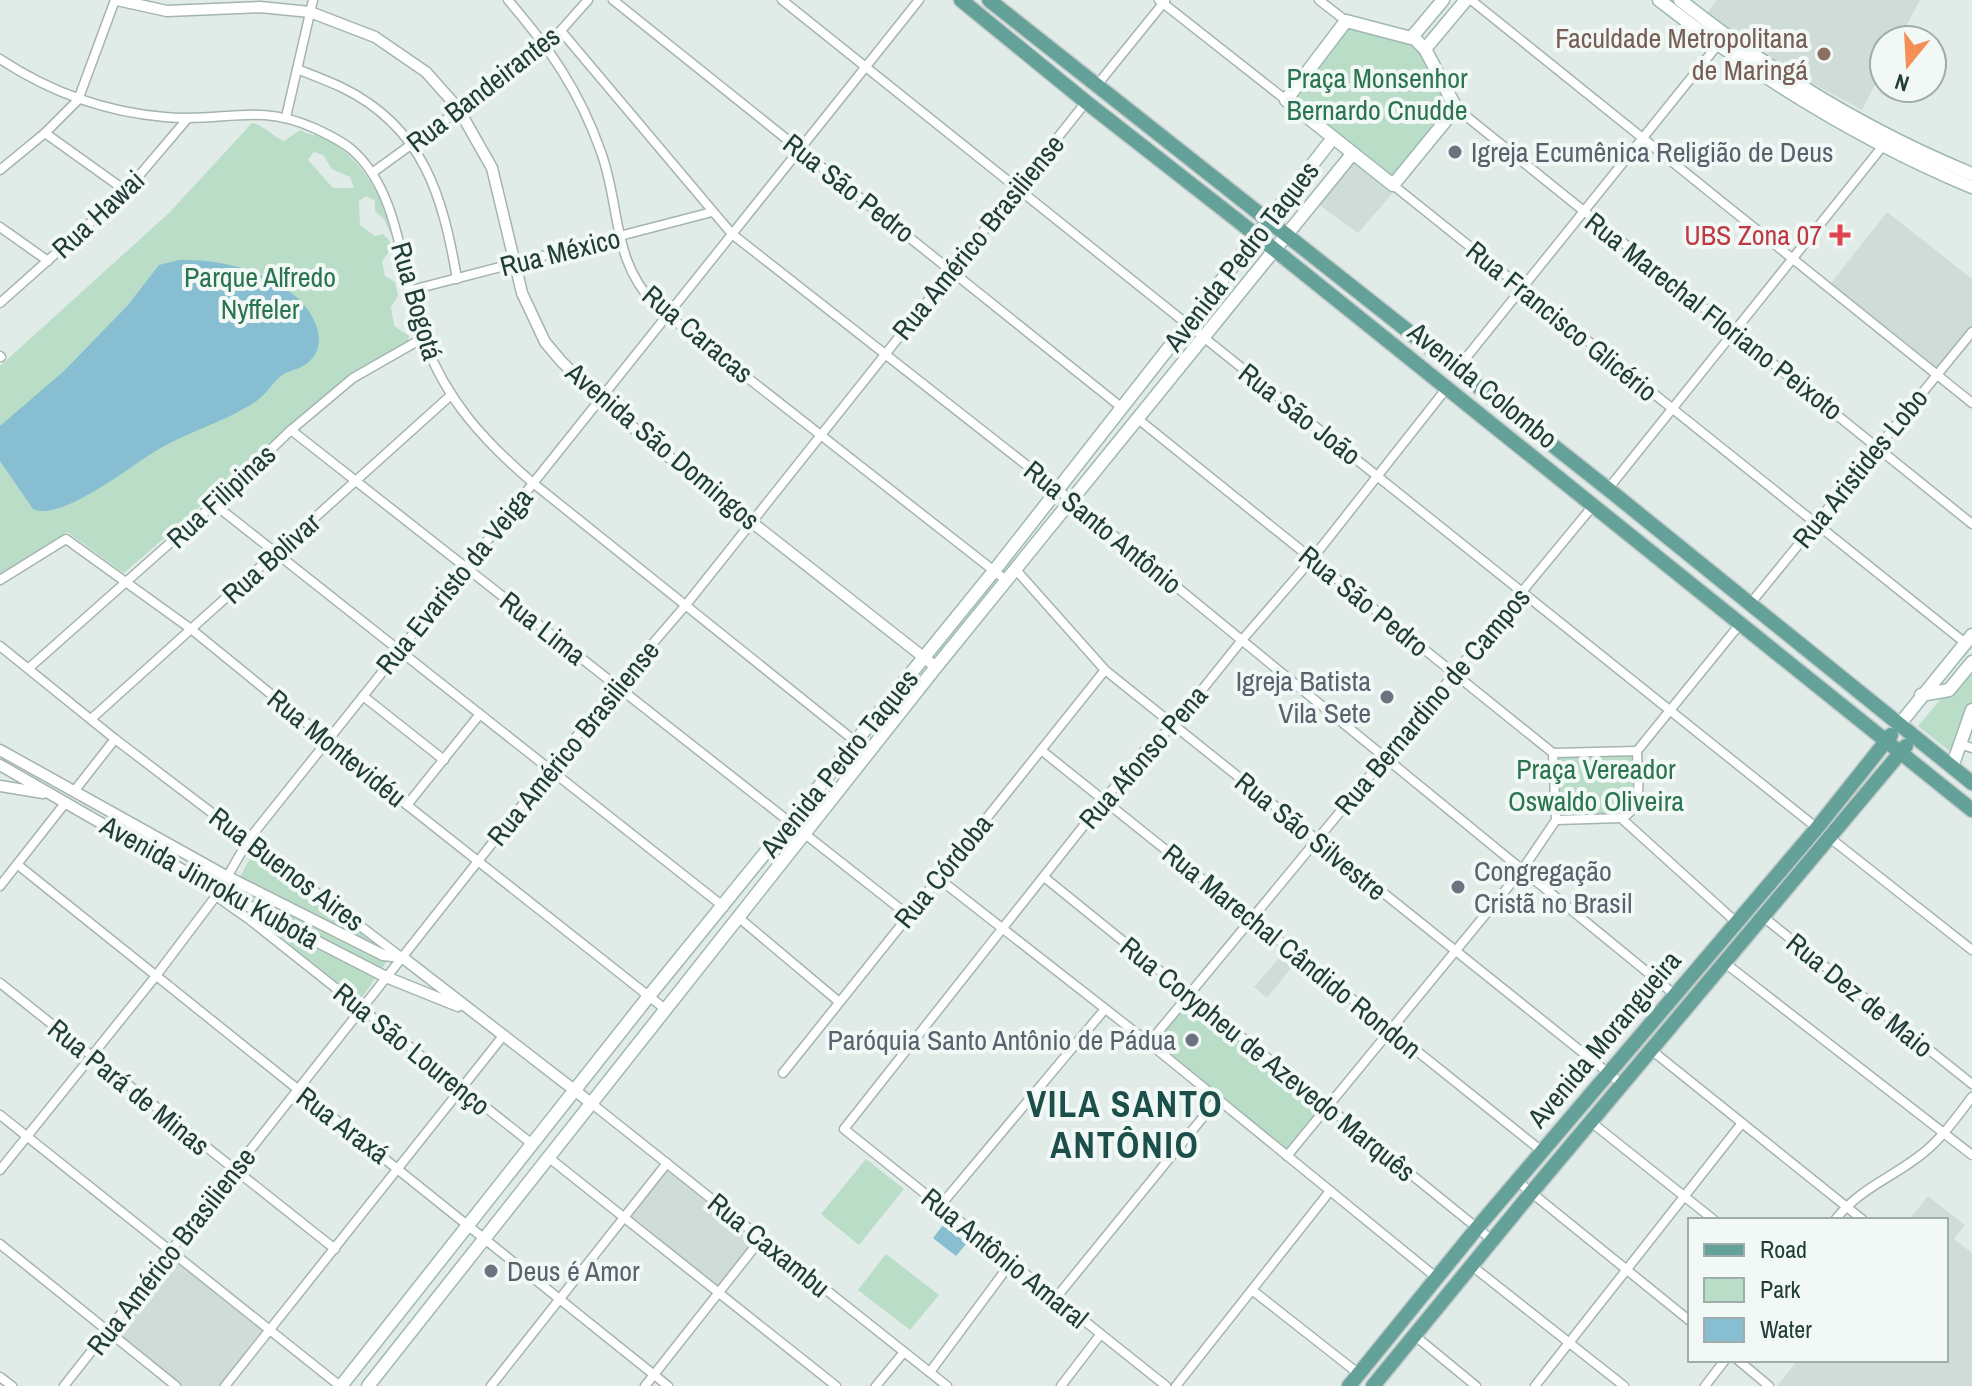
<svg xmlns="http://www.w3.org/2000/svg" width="1972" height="1386" font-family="'Archivo Narrow',sans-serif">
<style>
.built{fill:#cfdcd7}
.park{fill:#b9ddc7;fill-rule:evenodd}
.water{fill:#87bed2}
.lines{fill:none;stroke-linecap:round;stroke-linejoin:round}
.minor-casing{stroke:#a4b4b0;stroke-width:11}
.tertiary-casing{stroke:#a4b4b0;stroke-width:13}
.secondary-casing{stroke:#9fb8b2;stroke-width:15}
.primary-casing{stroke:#c1c9c7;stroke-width:17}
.minor{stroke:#fff;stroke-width:8}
.tertiary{stroke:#fff;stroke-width:10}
.secondary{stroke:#fff;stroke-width:12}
.primary{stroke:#64a299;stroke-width:14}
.education-dot{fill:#8d6e63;stroke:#f1f8f5;stroke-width:3}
.worship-dot{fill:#6b7280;stroke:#f1f8f5;stroke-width:3}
.health-dot{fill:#e0444e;stroke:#f1f8f5;stroke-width:3}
.labels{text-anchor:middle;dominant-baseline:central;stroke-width:8;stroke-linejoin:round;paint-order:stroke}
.education-label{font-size:28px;fill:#785e54;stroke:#f1f8f5;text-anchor:end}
.park-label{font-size:28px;fill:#2a744f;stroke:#f1f8f5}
.street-label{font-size:28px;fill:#213d38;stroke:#f1f8f5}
.worship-label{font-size:28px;fill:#5b616d;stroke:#f1f8f5;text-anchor:start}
.health-label{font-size:28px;fill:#be3a42;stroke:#f1f8f5;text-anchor:end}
.district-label{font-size:36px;font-weight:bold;letter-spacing:2px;fill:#1c4f49;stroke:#f1f8f5}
</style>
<rect width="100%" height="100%" fill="#e1ece8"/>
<g class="built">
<path d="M1717 0H1920L1899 40H1884V68L1862 110 1786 69 1734 34 1707 13Z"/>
<path d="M1353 153 1397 188 1358 233 1314 201Z"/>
<path d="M1887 212 1972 279V332L1936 374 1828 287Z"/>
<path d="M1280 957 1292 967 1267 998 1254 987Z"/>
<path d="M667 1163 761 1239 720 1293 623 1219Z"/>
<path d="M1928 1196 1965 1225 1954 1239 1972 1253V1386H1777L1798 1360H1946V1220H1909Z"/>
<path d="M170 1252 269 1329 225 1386H176L108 1331Z"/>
</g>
<g class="park">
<path d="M1346 21 1412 37 1456 108 1393 185 1286 100Z"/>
<path d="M252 123C264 125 272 136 284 141L300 130C308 135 315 134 324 138 361 157 383 195 391 235L384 219 375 211V201L366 196 359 201 360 225 375 236 383 234 389 240 392 248 382 261 385 276 395 282 398 296 391 307 394 326 409 336 408 342 352 374 124 573 67 532 0 574V366L169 213ZM314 152 323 155 332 169 350 177 354 188H333L308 160Z"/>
<path d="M1972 662V710L1956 756 1918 726Z"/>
<path d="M1637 751 1638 795 1630 815 1556 820 1553 753Z"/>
<path d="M256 847 392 954 358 1003 231 894Z"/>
<path d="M1189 994 1327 1106 1287 1156 1149 1043Z"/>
<path d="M866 1159 904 1189 859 1245 821 1214Z"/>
<path d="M886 1254 939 1295 910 1330 858 1290Z"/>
</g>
<g class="water">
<path d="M179 260C220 259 261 269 294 295 315 312 333 348 303 366 296 370 287 371 281 376 271 384 266 395 255 402 223 423 185 432 151 454 127 469 59 522 33 509L0 461V426L64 371 128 305 159 265Z"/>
<path d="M943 1225 967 1243 956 1256 933 1238Z"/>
</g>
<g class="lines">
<g class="minor-casing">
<g id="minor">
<path d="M508 0C550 49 579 90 601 152 621 207 611 260 656 306L1007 581"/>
<path d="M613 0 1121 407"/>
<path d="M782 0 1817 828"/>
<path d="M1159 0 1286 100"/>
<path d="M1319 0 1346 21"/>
<path d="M1471 0 1972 403"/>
<path d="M561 31 732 234 1057 489 1674 994"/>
<path d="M0 59C50 92 105 112 165 117 223 123 256 102 314 128 327 134 340 140 351 149 402 192 401 279 424 340 447 401 484 441 533 483L856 742"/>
<path d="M297 69C312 75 328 81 343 88 424 128 443 197 457 279"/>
<path d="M1097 85 1165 1"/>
<path d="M1456 108 1972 524"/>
<path d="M286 117 313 0"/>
<path d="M45 133 126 191"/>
<path d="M0 170 45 133 78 100 115 0"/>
<path d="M372 173 547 46 588 0"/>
<path d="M1393 185 1964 642"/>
<path d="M0 227 48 261"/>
<path d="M408 291 712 212"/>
<path d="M0 303 126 191 188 118"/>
<path d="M0 356 1 357"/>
<path d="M1457 369 1720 42"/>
<path d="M1138 419 1553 753"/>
<path d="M291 430 908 915"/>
<path d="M1608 489 1886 142"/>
<path d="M214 504 724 907"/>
<path d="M1016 570 1105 670 1622 1084"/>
<path d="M0 580 66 539 191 629 407 805 665 1009"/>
<path d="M1750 604 1972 332"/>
<path d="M0 646 115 739 401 957"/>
<path d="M29 668 214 504 291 430 353 378 423 338"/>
<path d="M363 696 444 760"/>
<path d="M91 719 450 396"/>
<path d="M1960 744 1972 748"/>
<path d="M1041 750 1543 1152"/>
<path d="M1637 751C1637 773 1646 808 1621 818L1556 820 1553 753Z"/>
<path d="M1637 751 1740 624"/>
<path d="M75 790 115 739"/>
<path d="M407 805 480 714"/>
<path d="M1621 818 1736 922"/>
<path d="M1830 838 1972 950"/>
<path d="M18 865 668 1386"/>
<path d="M1044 877 1492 1240"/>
<path d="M938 878 1149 1043 1437 1278"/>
<path d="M0 886 66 802"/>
<path d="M216 896 250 920 532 1144"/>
<path d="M1762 916 1972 1084"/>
<path d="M738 917 838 1001"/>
<path d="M1725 963 1972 1155"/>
<path d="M0 983 335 1249"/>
<path d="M1149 1043 1592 507"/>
<path d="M1650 1049 1863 1220"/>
<path d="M783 1073 1105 670"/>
<path d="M591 1103 947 1386"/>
<path d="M0 1115 340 1386"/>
<path d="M1591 1122 1714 1220"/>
<path d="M1287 1156 1522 870 1556 820"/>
<path d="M548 1157 836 1386"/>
<path d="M0 1170 155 977 216 896 249 839 919 0"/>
<path d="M1517 1181 1690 1321"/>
<path d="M940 1206 1105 1009"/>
<path d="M1835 1220C1858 1190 1889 1179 1918 1157 1940 1141 1956 1118 1972 1097"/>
<path d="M0 1244 176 1386"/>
<path d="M1472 1266 1624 1386"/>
<path d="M1252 1290 1359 1374"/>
<path d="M1055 1299 1217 1100"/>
<path d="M1414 1335 1476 1386"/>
<path d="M1738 1360 1769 1386"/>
<path d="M930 1372 1010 1264"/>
<path d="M0 1377 12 1386"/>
<path d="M64 1386 617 685 685 606 1086 102"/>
<path d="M225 1386 503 1036"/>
<path d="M491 1386 667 1163"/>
<path d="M645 1386 761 1239"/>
<path d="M876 1386 904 1352"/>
<path d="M1061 1386 1100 1335"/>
<path d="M1166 1386 844 1129 1104 800 1145 750 1173 726 1242 640 1312 559 1446 389"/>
<path d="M1176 1386 1330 1191"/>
<path d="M1535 1386 1742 1123"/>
<path d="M1705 1386 1725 1360"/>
</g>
</g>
<g class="tertiary-casing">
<g id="tertiary">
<path d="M117 0 167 11 260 7 310 12 375 37 426 72 458 108 492 168 522 293 545 342 561 361 600 400 660 450 936 667"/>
<path d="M0 750 226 876 383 955 402 957 591 1103"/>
<path d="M0 765 219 891 386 977 458 1006"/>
<path d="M0 786 43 793"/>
</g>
</g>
<g class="secondary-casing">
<g id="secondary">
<path d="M1659 0C1755 75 1859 140 1972 187"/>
<path d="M1680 0C1768 70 1867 131 1972 174"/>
<path d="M1346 21 1415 39 1425 49 1456 108 1393 185 1286 100Z"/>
<path d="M1412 37 1443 0"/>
<path d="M1425 49 1466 0"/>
<path d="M1921 695 1949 690 1972 662"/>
<path d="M1899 725 1972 635"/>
<path d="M1952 767 1972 710"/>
<path d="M341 1386 649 996 994 571 1333 138"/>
<path d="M368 1386 936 667 1353 153"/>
</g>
</g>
<g class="primary-casing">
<g id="primary">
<path d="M961 0 1086 102 1260 238 1972 810"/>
<path d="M989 0 1608 489 1972 783"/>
<path d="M1349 1386 1477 1228 1817 828 1891 735"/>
<path d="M1373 1386 1531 1193 1906 746"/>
</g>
</g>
<use href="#minor" class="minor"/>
<use href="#tertiary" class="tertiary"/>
<use href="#secondary" class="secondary"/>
<use href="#primary" class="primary"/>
</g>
<circle class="education-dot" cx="1824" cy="54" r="8"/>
<g class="worship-dot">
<circle cx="1455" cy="152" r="8"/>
<circle cx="1387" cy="697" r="8"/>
<circle cx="1458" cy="887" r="8"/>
<circle cx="1192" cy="1040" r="8"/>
<circle cx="491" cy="1271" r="8"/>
</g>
<path class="health-dot" d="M1836 223h8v8h8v8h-8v8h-8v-8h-8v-8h8z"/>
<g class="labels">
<g class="education-label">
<text x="1808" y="38">Faculdade Metropolitana<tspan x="1808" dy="32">de Maringá</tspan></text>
</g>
<g class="park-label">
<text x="1377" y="78">Praça Monsenhor<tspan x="1377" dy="32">Bernardo Cnudde</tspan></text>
<text x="260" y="277">Parque Alfredo<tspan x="260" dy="32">Nyffeler</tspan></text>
<text x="1596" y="769">Praça Vereador<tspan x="1596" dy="32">Oswaldo Oliveira</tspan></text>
</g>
<g class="street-label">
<text transform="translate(483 89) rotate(-38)">Rua Bandeirantes</text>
<text transform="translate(849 188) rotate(38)">Rua São Pedro</text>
<text transform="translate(98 214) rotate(-43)">Rua Hawai</text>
<text transform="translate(978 237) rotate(-51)">Rua Américo Brasiliense</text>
<text transform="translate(560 252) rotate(-14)">Rua México</text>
<text transform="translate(1241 256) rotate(-52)">Avenida Pedro Taques</text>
<text transform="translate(417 301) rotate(74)">Rua Bogotá</text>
<text transform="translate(1714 316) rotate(38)">Rua Marechal Floriano Peixoto</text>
<text transform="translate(1562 321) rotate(39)">Rua Francisco Glicério</text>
<text transform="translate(698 334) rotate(40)">Rua Caracas</text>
<text transform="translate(1483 385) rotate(39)">Avenida Colombo</text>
<text transform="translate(1300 414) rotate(38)">Rua São João</text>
<text transform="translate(663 446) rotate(40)">Avenida São Domingos</text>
<text transform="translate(1860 468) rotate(-51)">Rua Aristides Lobo</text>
<text transform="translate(221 496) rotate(-43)">Rua Filipinas</text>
<text transform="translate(1103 527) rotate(39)">Rua Santo Antônio</text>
<text transform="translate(271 558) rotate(-42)">Rua Bolivar</text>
<text transform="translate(454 581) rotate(-51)">Rua Evaristo da Veiga</text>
<text transform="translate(1364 601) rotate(39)">Rua São Pedro</text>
<text transform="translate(543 628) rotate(38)">Rua Lima</text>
<text transform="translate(1432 701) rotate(-50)">Rua Bernardino de Campos</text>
<text transform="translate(573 743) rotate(-51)">Rua Américo Brasiliense</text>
<text transform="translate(337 748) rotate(39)">Rua Montevidéu</text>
<text transform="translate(1143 757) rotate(-49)">Rua Afonso Pena</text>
<text transform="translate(839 763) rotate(-51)">Avenida Pedro Taques</text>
<text transform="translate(1311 836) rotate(39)">Rua São Silvestre</text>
<text transform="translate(287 869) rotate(37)">Rua Buenos Aires</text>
<text transform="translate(943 871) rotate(-51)">Rua Córdoba</text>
<text transform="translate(210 882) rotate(29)">Avenida Jinroku Kubota</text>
<text transform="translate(1292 951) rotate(39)">Rua Marechal Cândido Rondon</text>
<text transform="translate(1860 995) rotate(39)">Rua Dez de Maio</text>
<text transform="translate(1604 1039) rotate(-50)">Avenida Morangueira</text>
<text transform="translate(412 1049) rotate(39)">Rua São Lourenço</text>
<text transform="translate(1268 1059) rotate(39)">Rua Corypheu de Azevedo Marquês</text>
<text transform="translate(129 1087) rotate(39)">Rua Pará de Minas</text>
<text transform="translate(343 1125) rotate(37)">Rua Araxá</text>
<text transform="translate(769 1245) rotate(39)">Rua Caxambu</text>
<text transform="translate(171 1251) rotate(-52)">Rua Américo Brasiliense</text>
<text transform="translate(1005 1258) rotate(39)">Rua Antônio Amaral</text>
</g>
<g class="worship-label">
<text x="1471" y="152">Igreja Ecumênica Religião de Deus</text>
<text x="1371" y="681" text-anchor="end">Igreja Batista<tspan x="1371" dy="32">Vila Sete</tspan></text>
<text x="1474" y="871">Congregação<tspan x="1474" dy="32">Cristã no Brasil</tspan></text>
<text x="1176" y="1040" text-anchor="end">Paróquia Santo Antônio de Pádua</text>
<text x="507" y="1271">Deus é Amor</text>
</g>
<g class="health-label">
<text x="1822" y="235">UBS Zona 07</text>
</g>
<g class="district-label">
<text x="1125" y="1104">VILA SANTO<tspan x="1125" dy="41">ANTÔNIO</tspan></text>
</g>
</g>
<rect x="1688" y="1218" width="260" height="144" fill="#f1f8f5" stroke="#9eada9" stroke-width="2"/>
<rect x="1704" y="1244" width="40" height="12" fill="#64a299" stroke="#9eada9" stroke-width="2"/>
<text x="1760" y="1258" font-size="24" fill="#213d38">Road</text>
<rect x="1704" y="1278" width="40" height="24" fill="#b9ddc7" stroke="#9eada9" stroke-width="2"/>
<text x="1760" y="1298" font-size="24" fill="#213d38">Park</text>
<rect x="1704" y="1318" width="40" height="24" fill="#87bed2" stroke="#9eada9" stroke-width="2"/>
<text x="1760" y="1338" font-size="24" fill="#213d38">Water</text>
<g transform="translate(1908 64) rotate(198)"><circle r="38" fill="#f1f8f5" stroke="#9eada9" stroke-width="2"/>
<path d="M0-6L14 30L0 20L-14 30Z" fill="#f58f56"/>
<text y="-12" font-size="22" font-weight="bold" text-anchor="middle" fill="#213d38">N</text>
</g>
</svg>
